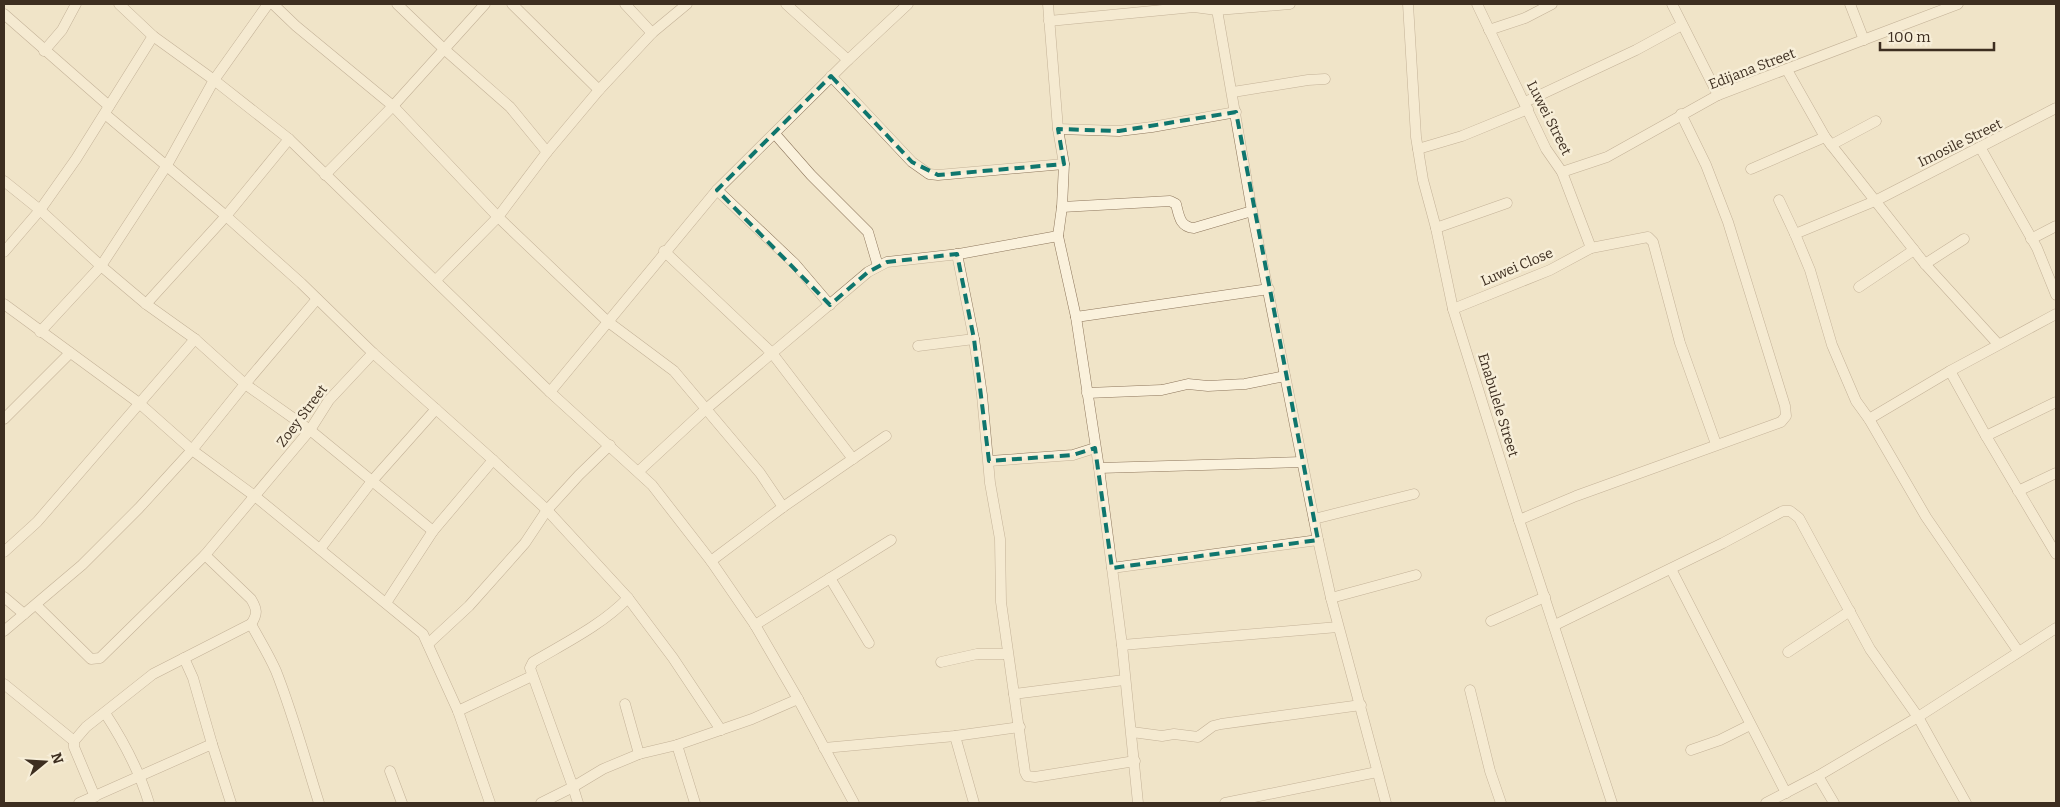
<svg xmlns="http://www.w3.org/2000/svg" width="2060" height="807" font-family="Bitter,serif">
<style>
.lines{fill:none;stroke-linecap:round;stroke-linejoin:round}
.minor-casing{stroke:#8d765c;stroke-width:11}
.minor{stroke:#faf1dc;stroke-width:10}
.marked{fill:none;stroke:#0f766e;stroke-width:4;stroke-dasharray:10 6;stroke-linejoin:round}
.labels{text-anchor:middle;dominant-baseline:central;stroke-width:5;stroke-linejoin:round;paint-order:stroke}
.street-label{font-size:14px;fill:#3d2e20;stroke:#f7eed8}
</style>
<rect width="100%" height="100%" fill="#f0e4c8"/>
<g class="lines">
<g class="minor-casing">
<g id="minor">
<path d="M119 4 153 36 214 80 289 139 550 392 652 485 711 561 755 625 798 699 854 803"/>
<path d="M273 4 296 26 393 106 485 4"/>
<path d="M397 4 444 49 510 107 547 152"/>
<path d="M512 4 599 90"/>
<path d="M625 4 652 33"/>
<path d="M786 4 848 60"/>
<path d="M1048 4 1058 129 1064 164 1062 207 1058 236 1076 317 1099 468 1122 645 1138 803"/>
<path d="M1216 4 1252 211 1318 540 1331 598 1386 803"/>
<path d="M1408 4 1416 137 1423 180 1436 228 1453 309 1519 520 1612 803"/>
<path d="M1477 4 1546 149 1562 172 1591 248"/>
<path d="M1672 4 1718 95"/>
<path d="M1850 4 1864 40"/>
<path d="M4 14 109 106"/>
<path d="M1049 21 1194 7 1217 10 1290 4"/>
<path d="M1489 30 1525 18 1552 4"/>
<path d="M44 51 62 30 76 4"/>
<path d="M1787 70 1825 137 1925 264 1998 344"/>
<path d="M831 76 912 162 929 174 938 175 1064 164"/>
<path d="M1233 92 1308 80 1325 79"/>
<path d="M1525 102 1636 50 1682 25"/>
<path d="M105 114 226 216 301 283 373 353 493 460 547 510 628 598C602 625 565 643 533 662L530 668 573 787 603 769 639 754 677 745 752 719 798 699"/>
<path d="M1058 129 1119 131 1152 127 1236 112"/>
<path d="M775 134 811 175 868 232 878 266"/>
<path d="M1831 145 1876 121"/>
<path d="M1980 147 2037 248 2056 295"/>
<path d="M1418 149 1462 136 1528 109"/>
<path d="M1751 169 1825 137"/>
<path d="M1562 172 1607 157 1718 95 1958 4"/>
<path d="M325 175 393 106 498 217 607 321 674 371 760 473 783 507"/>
<path d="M4 181 40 210 101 266 146 304 195 339 245 384 310 430 433 531"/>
<path d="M717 190 795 264 830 305"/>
<path d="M1779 200 1795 234"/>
<path d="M1062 207 1170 201 1176 204C1179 216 1180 227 1194 228L1252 211"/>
<path d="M1436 228 1507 203"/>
<path d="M2031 239 2056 226"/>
<path d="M664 251 772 353 853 459"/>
<path d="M4 252 40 210 76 159 153 36"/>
<path d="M957 254 974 339 982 395 990 483 1000 539 1001 602 1025 772 1027 776 1035 777 1135 761"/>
<path d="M1925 264 1964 239"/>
<path d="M436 280 498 217 547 152 599 90 652 33 687 4"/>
<path d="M1859 287 1914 250"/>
<path d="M4 304 139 403 192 450 256 497 423 634 458 711 490 803"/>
<path d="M146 304 226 216 289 139"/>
<path d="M1453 309 1550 270 1591 248 1648 237 1653 242 1680 343 1716 444"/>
<path d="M1076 317 1269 289"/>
<path d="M40 332 101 266 167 165 214 80 268 4"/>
<path d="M918 346 974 339"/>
<path d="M1950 371 1986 436 2056 554"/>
<path d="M550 392 717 190 848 60 908 4"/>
<path d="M1087 393 1162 390 1188 384 1208 386 1245 384 1285 376"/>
<path d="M4 419 70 353"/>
<path d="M1869 419 1950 371 2056 314"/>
<path d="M1986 436 2056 402"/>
<path d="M989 461 1073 455 1095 448"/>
<path d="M1099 468 1302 462"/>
<path d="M639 471 706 409 868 272 887 262 959 254 1058 236"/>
<path d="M2018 491 2056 473"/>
<path d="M1314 519 1414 494"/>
<path d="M1519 520 1576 496 1781 422 1786 416 1785 406 1728 222 1706 165 1681 114"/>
<path d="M320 549 372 481 436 409"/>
<path d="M4 552 37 522 195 339"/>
<path d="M711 561 783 507 886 436"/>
<path d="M1112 568 1318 540"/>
<path d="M1671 569 1786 793"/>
<path d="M830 578 869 643"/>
<path d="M4 597 24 614"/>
<path d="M628 598 673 658 721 730"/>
<path d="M1331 598 1416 575"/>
<path d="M386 603 433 531 493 460"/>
<path d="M36 605 91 659 100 658 205 555 310 430 329 400 373 353"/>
<path d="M1491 621 1545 597"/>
<path d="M251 624C259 639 269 655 276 671 293 714 305 759 319 803"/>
<path d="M755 625 891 540"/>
<path d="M1555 625 1723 543 1783 511H1790L1799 518 1870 649 1918 717 1966 803"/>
<path d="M4 631 82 565 139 508 192 450 245 384 317 299"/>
<path d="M428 644 469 606 525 543 547 510 579 475 610 445"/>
<path d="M1122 645 1338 627"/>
<path d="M2018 651 1926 517 1869 419 1856 401 1832 345 1810 270 1795 234 1875 201 2056 108"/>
<path d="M1788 652 1850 611"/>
<path d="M184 658 193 678 212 744"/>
<path d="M941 662 977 654H1007"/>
<path d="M4 684 74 741"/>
<path d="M1470 690 1490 771 1501 803"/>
<path d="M1014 694 1124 680"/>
<path d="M625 704 639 754"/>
<path d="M458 711 532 676"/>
<path d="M105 713C124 742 139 770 149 803"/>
<path d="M1132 732 1162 736 1174 734 1198 737 1213 726 1221 724 1361 705"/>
<path d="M955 736 974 803"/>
<path d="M677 745 695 803"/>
<path d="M824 748 955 736 1020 727"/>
<path d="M1691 750 1720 740 1750 725"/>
<path d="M390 771 402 803"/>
<path d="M1818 776 1834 803"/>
<path d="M95 797 74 747V741L86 727 153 674 251 624C258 614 257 609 251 599L205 555"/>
<path d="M79 803 212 744 231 803"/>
<path d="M541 803 573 787 578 803"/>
<path d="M1225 803 1377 772"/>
<path d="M1766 803 1818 776 1918 717 2056 628"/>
</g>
</g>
<use href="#minor" class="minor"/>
</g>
<path d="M0 0H2060V807H0ZM831 76 912 162 938 175 1064 164 1058 129 1119 131 1236 112 1318 540 1112 568 1095 448 1073 455 989 461 974 339 957 254 887 262 868 272 830 305 717 190Z" fill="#f0e4c8" fill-opacity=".55" fill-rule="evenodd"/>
<path class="marked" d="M831 76 912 162 938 175 1064 164 1058 129 1119 131 1236 112 1318 540 1112 568 1095 448 1073 455 989 461 974 339 957 254 887 262 868 272 830 305 717 190Z"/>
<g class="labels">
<g class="street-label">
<text transform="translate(1752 69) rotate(-21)">Edijana Street</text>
<text transform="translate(1549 118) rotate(63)">Luwei Street</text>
<text transform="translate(1960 143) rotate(-26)">Imosile Street</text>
<text transform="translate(1517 267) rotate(-23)">Luwei Close</text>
<text transform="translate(1498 405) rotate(73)">Enabulele Street</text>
<text transform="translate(302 416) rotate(-53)">Zoey Street</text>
</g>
</g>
<rect width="2060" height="807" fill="none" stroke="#3d2e20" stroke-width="10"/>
<g transform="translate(45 762) rotate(72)" stroke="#f7eed8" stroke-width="4" paint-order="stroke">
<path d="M0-4L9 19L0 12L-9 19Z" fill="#3d2e20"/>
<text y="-8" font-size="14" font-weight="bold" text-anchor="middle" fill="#3d2e20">N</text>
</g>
<path d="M1880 42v8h114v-8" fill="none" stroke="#3d2e20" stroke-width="2.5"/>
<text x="1888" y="42" font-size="15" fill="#3d2e20" stroke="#f7eed8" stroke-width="4" paint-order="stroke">100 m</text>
</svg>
